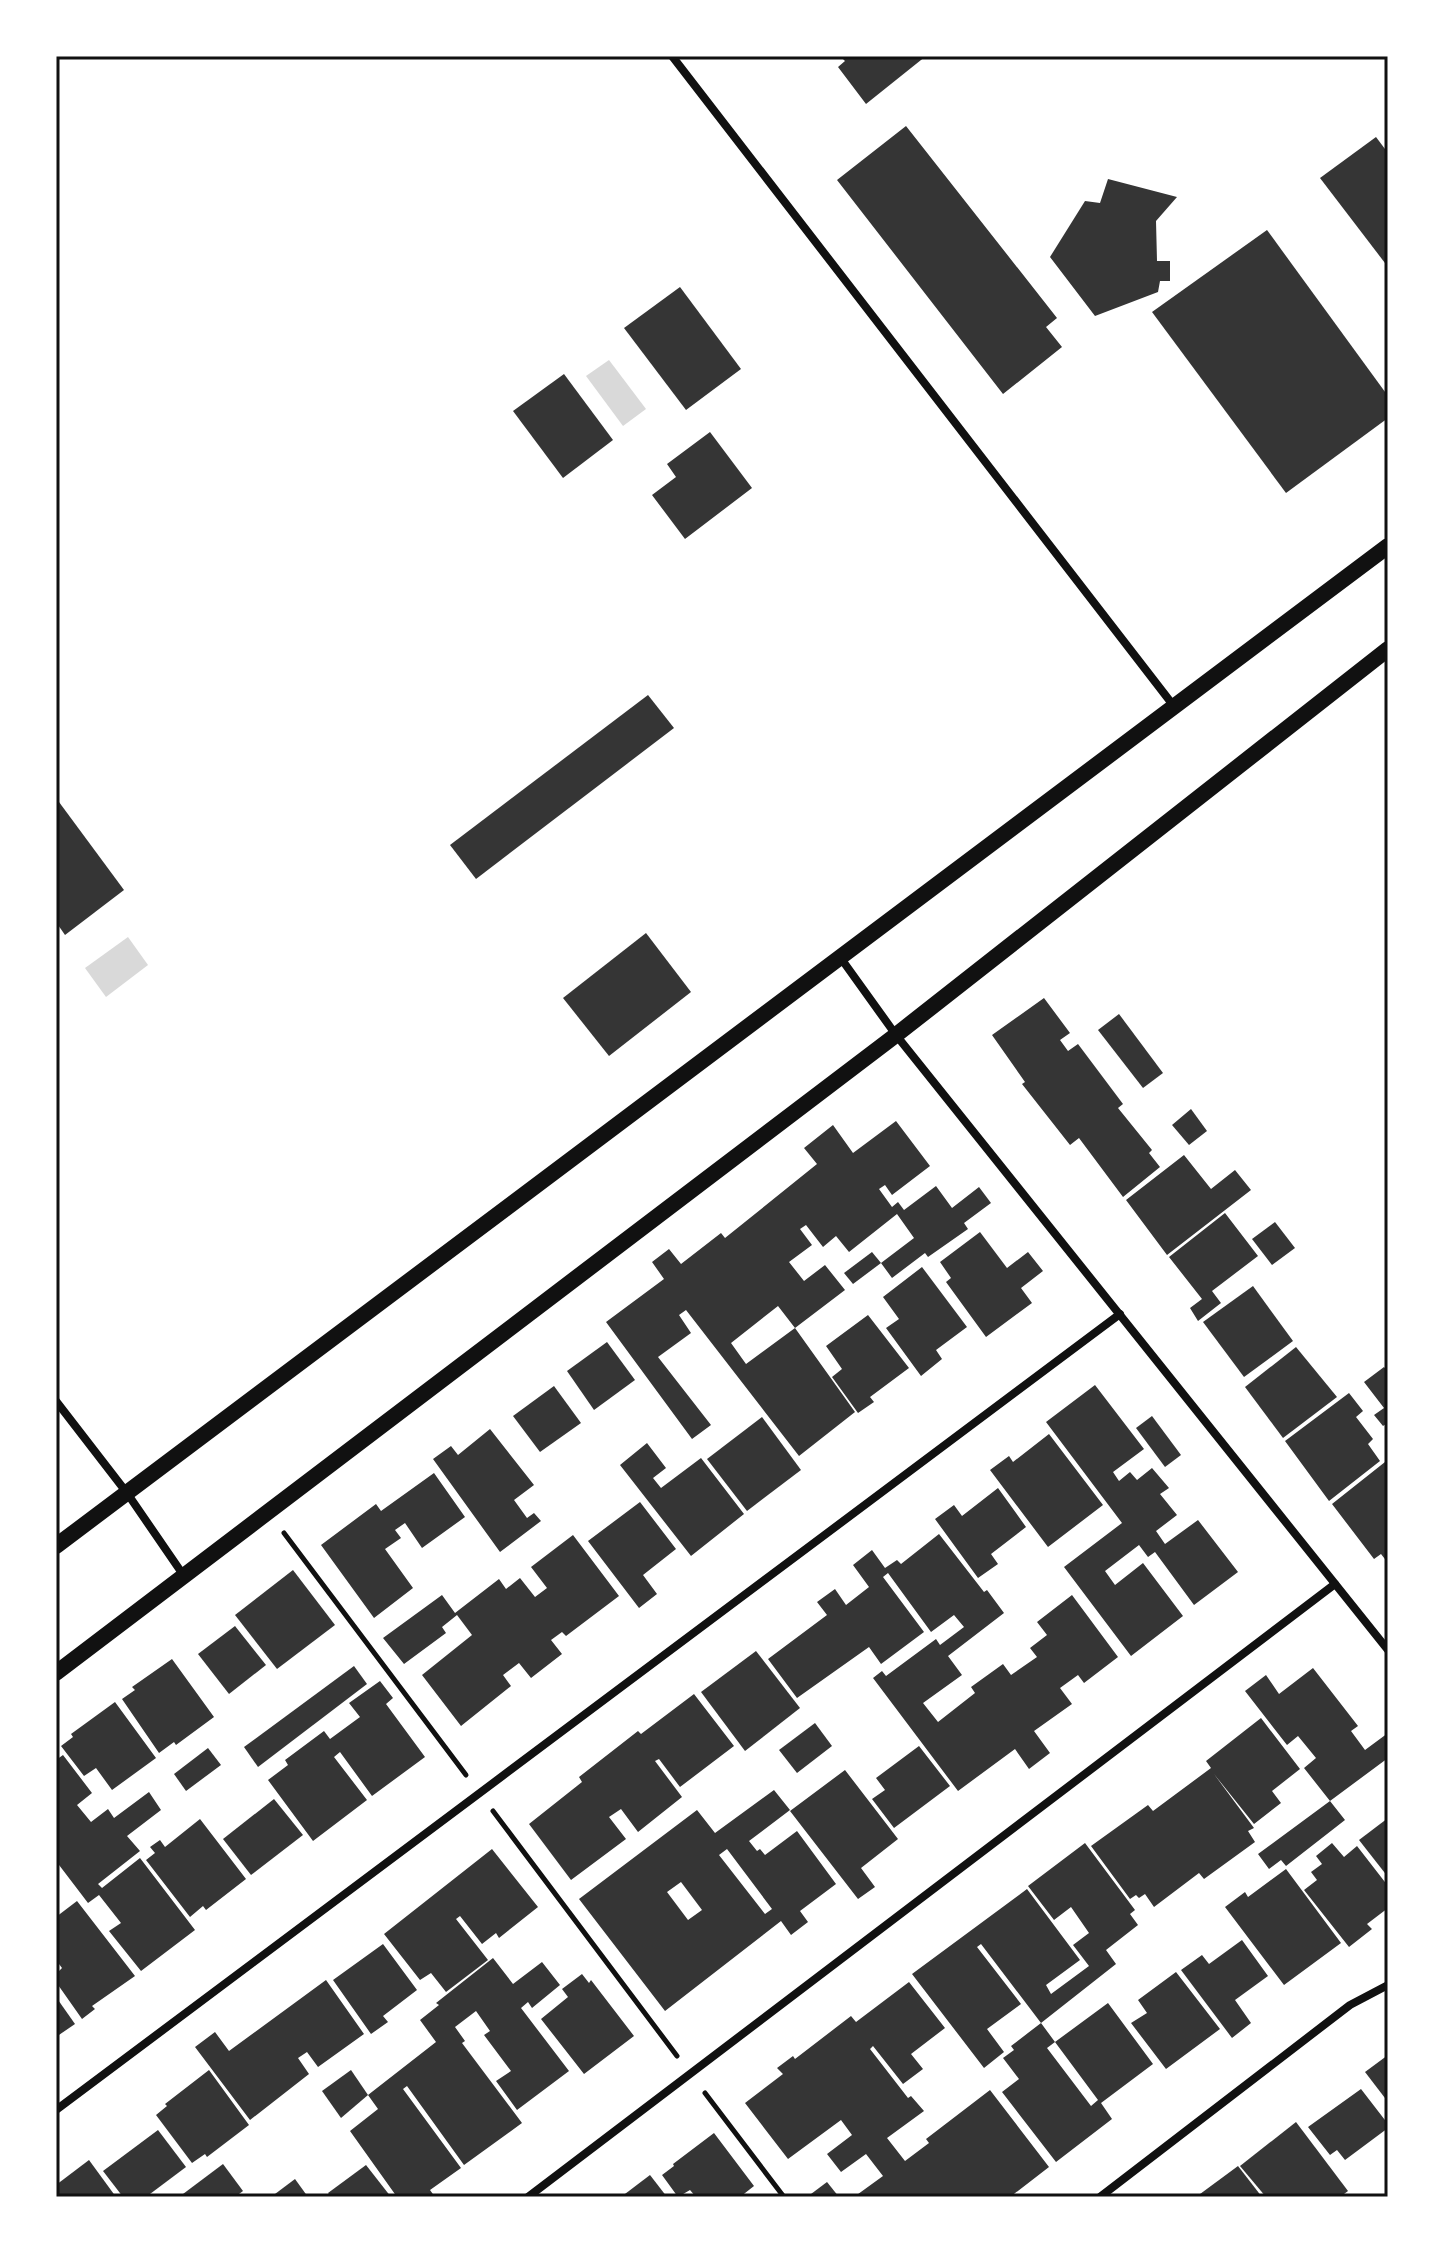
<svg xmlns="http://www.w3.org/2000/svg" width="1444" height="2253" font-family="Montserrat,sans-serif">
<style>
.water{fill:#d9d9d9}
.building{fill:#353535;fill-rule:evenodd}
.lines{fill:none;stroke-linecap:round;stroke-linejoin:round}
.path{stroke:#111;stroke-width:5}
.minor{stroke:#111;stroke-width:8}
.secondary{stroke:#111;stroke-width:16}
.neatline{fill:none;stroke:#111;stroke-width:3}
</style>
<rect width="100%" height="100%" fill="#fff"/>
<g class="water">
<path d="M609 360 646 409 623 426 586 376Z"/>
<path d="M128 937 148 965 106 997 85 968Z"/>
</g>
<g class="building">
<path d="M840 56H926L866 104 838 67 845 61Z"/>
<path d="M906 126 1057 318 1046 327 1062 347 1003 394 837 180Z"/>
<path d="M1376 137 1388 153V267L1320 178Z"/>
<path d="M1108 179 1177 197 1156 221 1157 261H1170V281H1160L1158 292 1095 316 1050 257 1085 201 1100 203Z"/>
<path d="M1267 230 1388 396V418L1286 493 1152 312Z"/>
<path d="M680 287 741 369 686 410 624 328Z"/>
<path d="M564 374 613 440 563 478 513 411Z"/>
<path d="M710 432 752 488 685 539 652 495 676 477 667 464Z"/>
<path d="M648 695 674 728 476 879 450 845Z"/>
<path d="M59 802 124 890 65 935 56 922V804Z"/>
<path d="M646 933 691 992 609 1056 563 998Z"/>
<path d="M1044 998 1070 1033 1060 1040 1068 1051 1078 1044 1123 1104 1118 1108 1152 1150 1149 1153 1160 1167 1123 1197 1079 1138 1070 1145 1022 1084 1025 1082 992 1035Z"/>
<path d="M1119 1014 1163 1073 1143 1088 1098 1030Z"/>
<path d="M1191 1109 1207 1131 1189 1145 1172 1125Z"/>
<path d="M896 1121 930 1166 892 1195 885 1185 879 1189 892 1207 898 1202 904 1210 936 1186 952 1208 979 1187 991 1203 964 1223 968 1229 928 1257 925 1253 892 1278 881 1263 914 1238 897 1214 849 1252 836 1236 823 1247 806 1225 800 1229 812 1245 789 1262 804 1281 825 1265 845 1290 795 1328 855 1412 799 1456 686 1310 679 1315 691 1333 658 1357 711 1425 692 1439 606 1322 664 1279 652 1262 669 1249 681 1264 721 1233 725 1238 817 1164 804 1148 833 1125 853 1153ZM778 1306 795 1328 746 1364 731 1343Z"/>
<path d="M1184 1155 1211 1189 1235 1170 1251 1190 1167 1255 1126 1200Z"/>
<path d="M1225 1213 1258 1256 1212 1291 1221 1303 1198 1321 1190 1308 1202 1299 1169 1257Z"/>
<path d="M1275 1222 1295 1248 1272 1265 1252 1239Z"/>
<path d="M980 1232 1007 1268 1028 1252 1043 1271 1021 1288 1032 1303 986 1337 946 1282 951 1278 940 1262Z"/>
<path d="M872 1252 881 1263 853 1284 844 1273Z"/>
<path d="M922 1267 967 1327 936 1350 942 1359 921 1376 886 1328 899 1319 883 1297Z"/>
<path d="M1253 1286 1293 1341 1244 1377 1203 1322Z"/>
<path d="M868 1315 909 1368 870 1397 874 1402 858 1413 832 1377 842 1369 826 1346Z"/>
<path d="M607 1342 635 1380 594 1410 567 1371Z"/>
<path d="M1296 1347 1337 1397 1283 1438 1245 1387Z"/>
<path d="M1384 1367 1388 1372V1426L1386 1424 1383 1426 1374 1415 1384 1408 1364 1382Z"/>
<path d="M1095 1385 1144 1449 1113 1472 1119 1481 1130 1472 1137 1480 1152 1468 1169 1488 1160 1494 1177 1515 1156 1531 1165 1544 1198 1520 1238 1572 1194 1605 1155 1552 1148 1557 1139 1545 1105 1571 1115 1585 1143 1563 1183 1616 1131 1656 1064 1567 1122 1523 1046 1422Z"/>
<path d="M554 1386 581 1423 540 1452 513 1416Z"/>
<path d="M1349 1393 1363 1411 1356 1417 1373 1439 1368 1444 1380 1461 1329 1501 1285 1441Z"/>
<path d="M1152 1416 1181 1455 1165 1467 1136 1428Z"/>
<path d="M762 1417 801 1470 747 1511 707 1459Z"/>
<path d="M490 1429 534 1485 514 1500 527 1518 534 1513 541 1521 500 1552 433 1459 451 1446 458 1455Z"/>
<path d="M1049 1434 1103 1505 1048 1547 990 1470 1009 1456 1013 1462Z"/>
<path d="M647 1443 666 1468 653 1478 661 1488 701 1458 744 1514 691 1556 620 1465Z"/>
<path d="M1385 1462 1388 1465V1563L1381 1554 1374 1559 1332 1504Z"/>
<path d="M434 1473 465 1517 422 1548 405 1523 395 1530 401 1538 385 1549 413 1588 374 1618 321 1545 376 1504 381 1511Z"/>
<path d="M998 1488 1026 1527 991 1554 998 1564 978 1578 935 1519 954 1505 962 1516Z"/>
<path d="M640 1502 676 1549 643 1575 657 1594 639 1608 588 1541Z"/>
<path d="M939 1534 984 1592 987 1590 1004 1613 948 1656 962 1675 923 1703 938 1722 975 1693 971 1687 1003 1664 1011 1675 1037 1657 1030 1648 1047 1635 1037 1622 1072 1595 1118 1657 1084 1683 1078 1675 1060 1688 1072 1704 1034 1731 1050 1753 1029 1769 1015 1749 958 1791 873 1678 882 1671 886 1676 936 1639 940 1645 964 1627 954 1615 931 1632 888 1573 883 1577 924 1632 881 1664 869 1647 797 1698 768 1659 827 1615 817 1602 835 1589 846 1605 869 1587 853 1565 872 1550 885 1568 897 1560 901 1564Z"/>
<path d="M573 1535 619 1596 566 1636 562 1632 551 1640 562 1654 531 1678 519 1663 503 1675 511 1686 461 1726 422 1675 472 1635 457 1615 442 1627 446 1633 404 1664 383 1638 442 1595 455 1613 499 1579 506 1589 520 1578 535 1597 547 1588 531 1567Z"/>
<path d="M293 1570 335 1625 277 1669 235 1615Z"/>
<path d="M235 1626 266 1665 229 1694 198 1654Z"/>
<path d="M756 1651 800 1708 745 1751 701 1692Z"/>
<path d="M172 1659 214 1717 176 1745 174 1742 159 1753 122 1699 135 1690 132 1687Z"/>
<path d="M354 1666 367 1684 258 1767 244 1747Z"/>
<path d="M1313 1668 1358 1726 1351 1731 1365 1750 1388 1733V1758L1330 1801 1304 1768 1316 1758 1298 1736 1287 1745 1245 1691 1266 1675 1279 1694Z"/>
<path d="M380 1681 393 1698 386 1704 425 1757 372 1796 340 1752 334 1757 367 1800 313 1841 268 1780 288 1765 285 1760 324 1731 330 1739 360 1717 349 1703Z"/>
<path d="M694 1694 734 1746 680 1787 659 1759 655 1761 682 1797 638 1832 621 1809 609 1817 626 1839 571 1880 529 1824 582 1782 579 1777 638 1731 641 1734Z"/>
<path d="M115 1702 156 1758 112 1790 96 1768 84 1776 61 1746 73 1737 71 1734Z"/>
<path d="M1261 1718 1300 1769 1272 1791 1281 1803 1254 1824 1214 1774 1254 1828 1248 1831 1255 1842 1204 1879 1199 1873 1154 1907 1145 1894 1139 1898 1136 1895 1130 1899 1091 1846 1148 1805 1153 1811 1211 1768 1206 1761Z"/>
<path d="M815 1723 832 1746 797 1773 779 1750Z"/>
<path d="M919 1746 950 1786 894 1828 872 1799 885 1790 876 1778Z"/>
<path d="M208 1748 221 1765 186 1791 174 1774Z"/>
<path d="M63 1755 92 1793 77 1805 91 1822 108 1809 114 1818 149 1792 161 1810 127 1836 140 1851 98 1884 102 1888 140 1858 195 1930 141 1971 109 1931 121 1923 99 1895 88 1903 56 1861V1760Z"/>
<path d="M845 1770 898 1839 861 1868 875 1887 858 1899 790 1811Z"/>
<path d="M774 1790 790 1810 749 1841 757 1851 760 1849 765 1855 797 1831 836 1884 800 1911 808 1922 791 1935 781 1921 665 2011 579 1899 697 1810 715 1833ZM727 1849 772 1909 765 1914 719 1855ZM681 1882 702 1910 688 1920 667 1892Z"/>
<path d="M274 1799 303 1835 251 1875 223 1839Z"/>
<path d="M1330 1801 1345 1820 1286 1866 1281 1860 1269 1869 1258 1854Z"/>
<path d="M1388 1818V1877L1359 1840Z"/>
<path d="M200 1819 246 1879 206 1910 203 1906 190 1917 146 1860 155 1853 150 1847 160 1840 165 1847Z"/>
<path d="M1085 1843 1135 1910 1130 1914 1138 1925 1106 1950 1116 1964 1041 2023 981 1944 977 1947 1021 2004 987 2029 1004 2052 984 2068 912 1974 1027 1889 1080 1960 1046 1985 1051 1994 1089 1966 1073 1945 1089 1933 1071 1907 1054 1920 1028 1886Z"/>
<path d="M1332 1843 1344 1857 1357 1846 1388 1886V1908L1367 1924 1372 1929 1349 1947 1304 1890 1317 1880 1311 1872 1322 1864 1316 1856Z"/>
<path d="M492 1849 538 1907 499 1938 496 1933 482 1944 460 1916 456 1919 488 1960 446 1992 431 1973 420 1980 384 1934Z"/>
<path d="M1286 1869 1341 1943 1284 1985 1225 1907 1245 1892 1248 1897Z"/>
<path d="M77 1901 135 1976 92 2006 95 2009 82 2019 56 1982V1974L62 1968 56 1960V1917Z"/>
<path d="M1242 1940 1268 1976 1235 2000 1251 2023 1232 2038 1181 1970 1202 1955 1209 1964Z"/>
<path d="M383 1944 417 1990 383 2016 388 2022 371 2034 333 1980Z"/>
<path d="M493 1958 513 1984 542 1962 560 1985 532 2008 528 2002 521 2008 569 2071 517 2110 496 2081 511 2071 484 2035 490 2031 476 2011 455 2027 465 2041 462 2043 522 2123 464 2165 407 2086 403 2089 461 2168 430 2190 435 2197H397L350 2131 378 2109 368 2095 436 2042 420 2020 439 2005 436 2003Z"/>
<path d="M1176 1972 1220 2029 1166 2069 1131 2023 1147 2013 1138 2000Z"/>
<path d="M582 1974 589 1983 591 1980 634 2036 584 2074 541 2019 568 1997 562 1989Z"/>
<path d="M326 1980 364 2034 318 2067 307 2052 298 2058 309 2074 250 2120 195 2047 215 2032 229 2051Z"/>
<path d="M909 1982 945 2028 911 2054 923 2069 903 2084 873 2046 870 2049 908 2098 911 2096 924 2111 887 2138 905 2161 929 2143 926 2139 990 2090 1049 2167 1010 2197H854L883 2176 866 2154 841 2172 827 2154 852 2135 841 2120 788 2159 745 2103 783 2074 777 2068 793 2056 795 2059 851 2016 856 2022Z"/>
<path d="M56 1997 75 2024 56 2037Z"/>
<path d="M1108 2003 1153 2064 1101 2103 1112 2119 1056 2162 1002 2092 1019 2079 1003 2058 1014 2050 1011 2046 1041 2023 1055 2042 1047 2048 1091 2106 1098 2100 1055 2042Z"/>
<path d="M1388 2055V2102L1365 2072Z"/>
<path d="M209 2070 249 2125 207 2157 205 2154 192 2163 156 2115 167 2106 165 2104Z"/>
<path d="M351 2070 368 2095 341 2118 322 2091Z"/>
<path d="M1361 2089 1388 2124V2128L1345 2160 1337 2150 1330 2155 1308 2127Z"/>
<path d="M1296 2122 1348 2191 1340 2197H1266L1240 2166Z"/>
<path d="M158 2130 186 2167 146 2197H123L103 2171Z"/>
<path d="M714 2133 754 2186 740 2197H696L690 2190 678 2197 662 2175 674 2166 673 2164Z"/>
<path d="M89 2160 116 2197H56V2185Z"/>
<path d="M223 2164 243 2191 235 2197H179Z"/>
<path d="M366 2165 391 2197H331L328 2193Z"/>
<path d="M1238 2166 1262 2197H1196Z"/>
<path d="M650 2175 667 2197H621Z"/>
<path d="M295 2179 308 2197H271Z"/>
<path d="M827 2182 839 2197H807Z"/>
</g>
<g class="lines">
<g class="path">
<path d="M284 1533 466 1775"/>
<path d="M493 1811 677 2056"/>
<path d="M705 2093 784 2197"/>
</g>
<g class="minor">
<path d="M672 56 1173 705"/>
<path d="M840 957 896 1035 1388 1650"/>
<path d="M56 1401 127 1493 184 1576"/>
<path d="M56 2110 1120 1314"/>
<path d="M528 2197 1335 1584"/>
<path d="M1100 2197 1350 2005 1388 1985"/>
</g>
<g class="secondary">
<path d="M56 1546 1388 546"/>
<path d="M56 1673 896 1035 1388 649"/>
</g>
</g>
<rect width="1444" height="2253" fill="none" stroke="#ffffff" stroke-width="116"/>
<rect x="58" y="58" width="1328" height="2137" class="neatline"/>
</svg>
